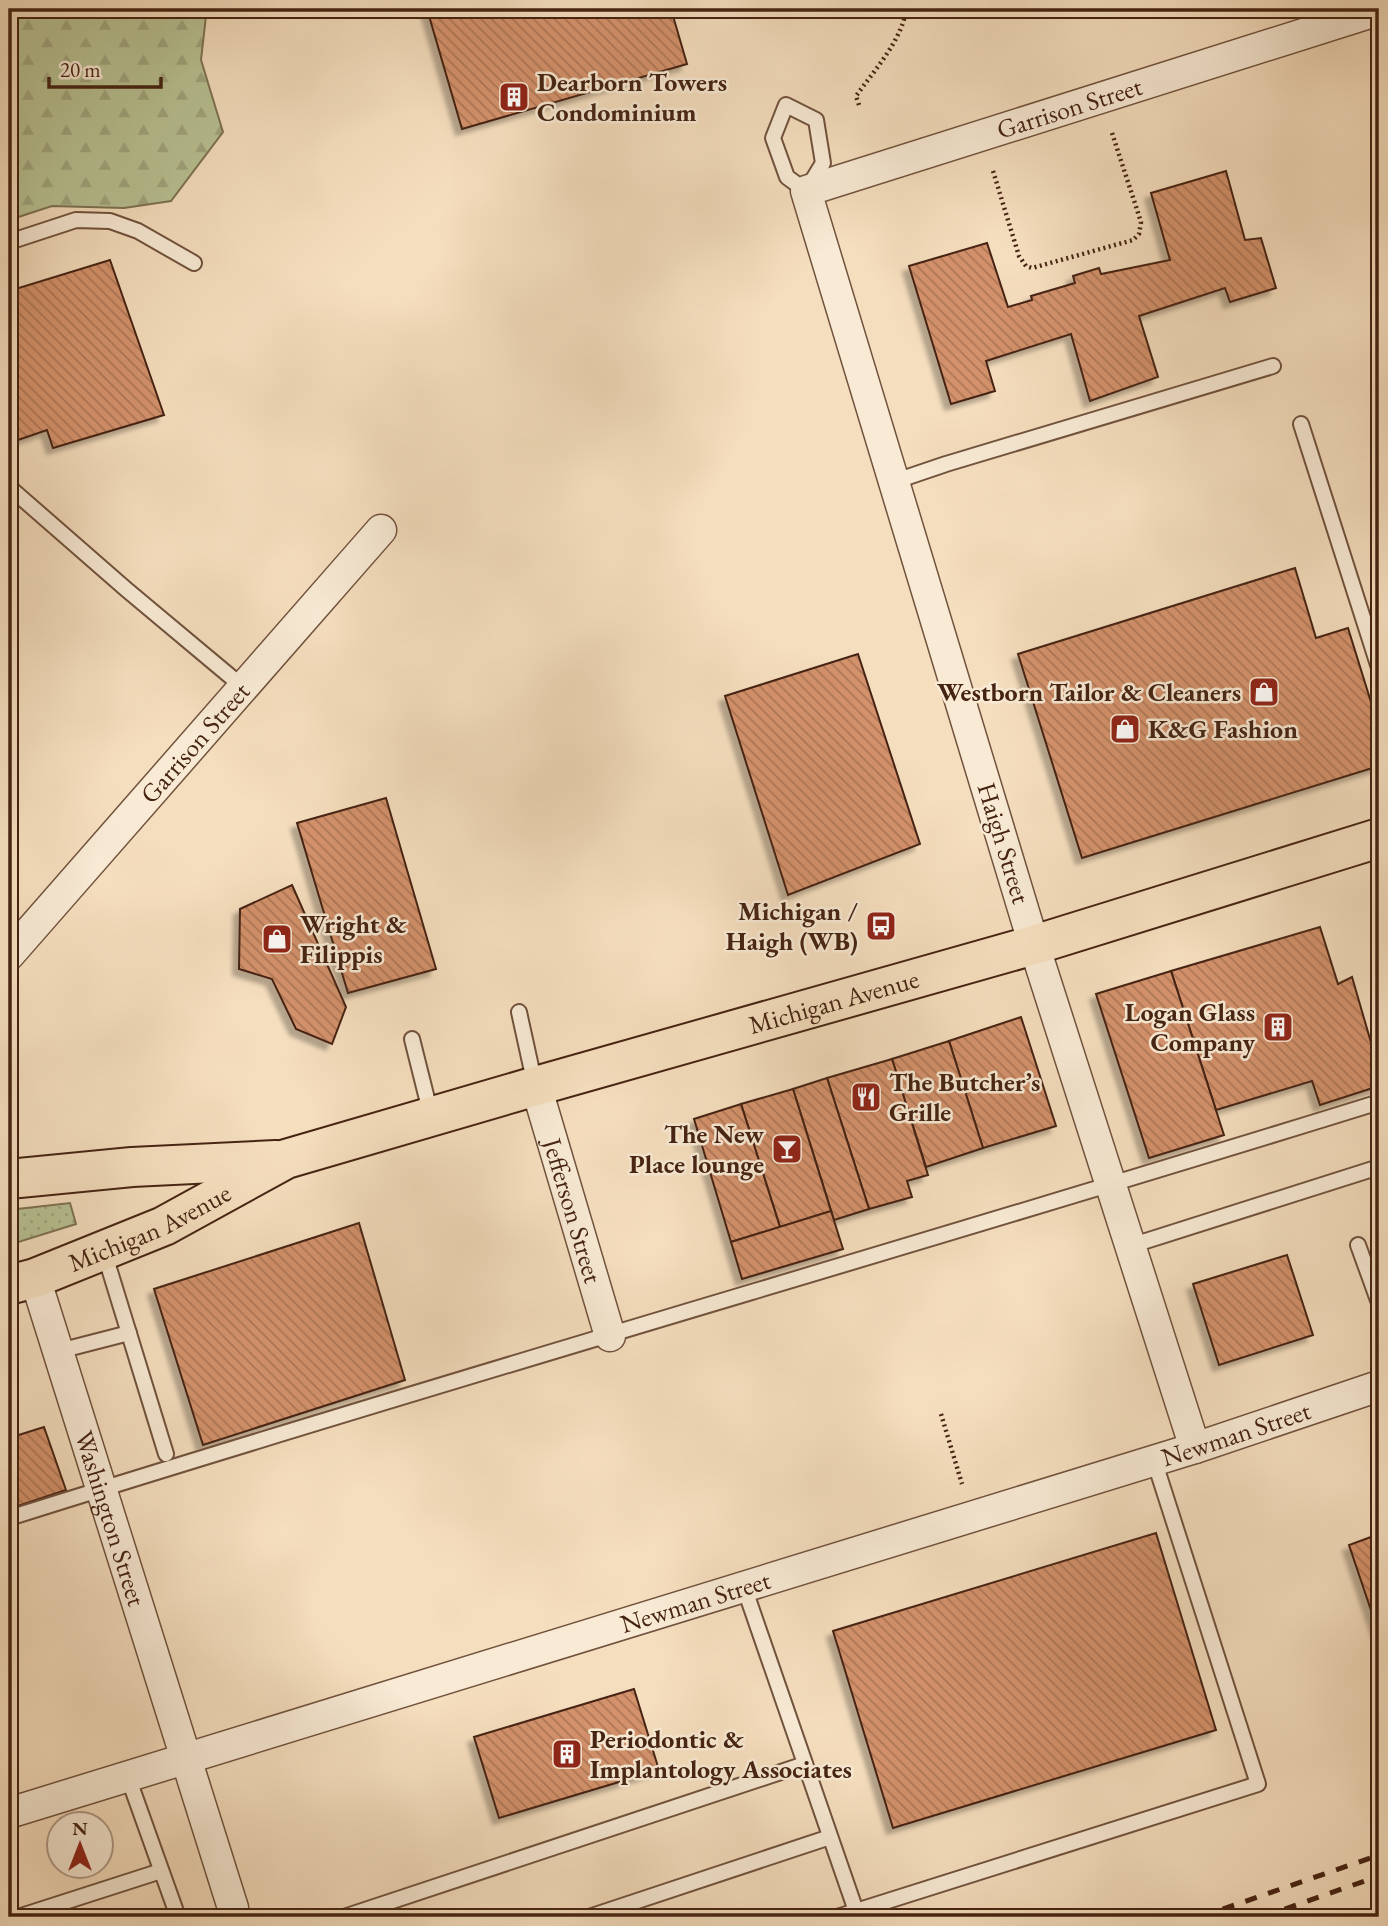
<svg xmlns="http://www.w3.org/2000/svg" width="1388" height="1926" font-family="'EB Garamond',serif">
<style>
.grass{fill:url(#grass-dots);stroke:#7e7253;stroke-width:2}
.forest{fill:url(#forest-firs);stroke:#7e7253;stroke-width:2}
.building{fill:url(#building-back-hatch);stroke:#452312;stroke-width:2;filter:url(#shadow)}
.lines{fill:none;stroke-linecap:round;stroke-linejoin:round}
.lane-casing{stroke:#71523d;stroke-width:18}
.street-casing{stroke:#71523d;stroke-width:33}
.primary-casing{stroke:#452312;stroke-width:42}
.path{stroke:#452312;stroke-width:4.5;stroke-dasharray:2 3.5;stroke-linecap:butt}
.lane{stroke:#f8ead5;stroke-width:14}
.street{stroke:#f8ead5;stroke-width:30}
.primary{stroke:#f5debe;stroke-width:38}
.rail{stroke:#452312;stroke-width:5;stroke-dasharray:12 12;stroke-linecap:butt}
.labels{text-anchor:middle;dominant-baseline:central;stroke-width:5;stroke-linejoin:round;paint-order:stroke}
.poi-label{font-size:26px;font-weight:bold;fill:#452312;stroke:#f8ead5;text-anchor:start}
.street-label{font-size:26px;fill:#452312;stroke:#f8ead5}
</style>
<defs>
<pattern id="grass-dots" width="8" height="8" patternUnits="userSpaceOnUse" patternTransform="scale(1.75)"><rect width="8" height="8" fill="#b8c294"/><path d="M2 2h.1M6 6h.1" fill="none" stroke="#a0a67f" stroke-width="1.8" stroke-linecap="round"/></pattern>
<pattern id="forest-firs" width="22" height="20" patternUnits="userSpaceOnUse" patternTransform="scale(1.75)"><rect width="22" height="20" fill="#b8c294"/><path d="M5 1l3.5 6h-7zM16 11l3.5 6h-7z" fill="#a0a67f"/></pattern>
<pattern id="building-back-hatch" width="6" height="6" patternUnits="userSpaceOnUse" patternTransform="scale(1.75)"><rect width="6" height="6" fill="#d4926c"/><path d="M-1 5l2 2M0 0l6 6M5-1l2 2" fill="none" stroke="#ae7757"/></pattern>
<filter id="shadow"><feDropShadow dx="-6" dy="6" stdDeviation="2" flood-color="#0004"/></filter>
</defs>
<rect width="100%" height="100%" fill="#f5debe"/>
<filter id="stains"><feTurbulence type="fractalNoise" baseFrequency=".00286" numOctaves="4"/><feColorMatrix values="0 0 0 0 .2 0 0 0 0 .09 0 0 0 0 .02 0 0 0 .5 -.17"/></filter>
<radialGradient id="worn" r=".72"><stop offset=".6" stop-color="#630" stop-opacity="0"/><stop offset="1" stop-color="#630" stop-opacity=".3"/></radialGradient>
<path class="grass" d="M70 1203 76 1224 9 1245V1210Z"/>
<path class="forest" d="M9 9H216L206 16 201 60 223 132 171 201 124 208 52 206 9 220Z"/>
<g class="building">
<path d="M427 9H671L687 64 462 129Z"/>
<path d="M1226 171 1245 240 1261 238 1276 288 1230 302 1225 288 1139 316 1158 377 1090 401 1071 334 986 361 995 391 951 404 909 266 987 243 1008 307 1032 300 1031 296 1075 283 1073 276 1099 268 1101 274 1170 260 1151 193Z"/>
<path d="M110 260 164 415 53 448 47 430 9 443V291Z"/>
<path d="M1295 568 1316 638 1348 628 1379 728V766L1082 858 1018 654Z"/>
<path d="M858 654 920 844 788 895 725 696Z"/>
<path d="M386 798 436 969 348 993 297 823Z"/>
<path d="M292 885 346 1007 332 1044 296 1029 272 979 239 969 240 909Z"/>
<path d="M1320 927 1338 984 1352 977 1379 1070V1086L1320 1105 1312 1081 1216 1110 1171 971Z"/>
<path d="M1171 971 1224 1135 1149 1158 1096 994Z"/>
<path d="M1021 1017 1056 1126 983 1148 949 1041Z"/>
<path d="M949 1041 983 1148 926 1167 892 1059Z"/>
<path d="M892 1059 928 1175 907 1181 912 1197 869 1209 827 1078Z"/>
<path d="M827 1078 869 1209 834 1220 793 1089Z"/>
<path d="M793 1089 831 1211 780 1227 741 1104Z"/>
<path d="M741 1104 780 1227 731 1242 694 1119Z"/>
<path d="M831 1211 843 1249 742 1279 731 1242Z"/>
<path d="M359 1223 405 1380 203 1445 154 1289Z"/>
<path d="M1287 1255 1313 1335 1219 1365 1193 1284Z"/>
<path d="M44 1427 66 1490 9 1509V1438Z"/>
<path d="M1156 1533 1216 1730 893 1828 833 1631Z"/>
<path d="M1379 1534V1634L1349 1545Z"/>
<path d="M634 1689 659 1770 499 1818 474 1737Z"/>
</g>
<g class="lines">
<g class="lane-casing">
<g id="lane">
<path d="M786 105 816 120 823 163 806 191 787 177 773 138Z"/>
<path d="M9 242 76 220 110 221 138 231 194 263"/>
<path d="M1301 424 1379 668"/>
<path d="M893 482 946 464 1273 366"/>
<path d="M9 487 127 590 243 687"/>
<path d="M519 1012 535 1085"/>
<path d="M412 1039 431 1115"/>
<path d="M1358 1245 1379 1303"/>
<path d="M1130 1246 1379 1167"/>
<path d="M104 1252 166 1454"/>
<path d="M59 1351 129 1333"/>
<path d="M9 1518C462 1375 919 1245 1373 1104"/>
<path d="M744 1587 856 1911 1258 1784 1154 1460"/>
<path d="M128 1777 178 1917"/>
<path d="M18 1917 161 1871"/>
<path d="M344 1917 805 1764"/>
<path d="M589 1917 830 1837"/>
<path d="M837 1917 856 1911"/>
</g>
</g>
<g class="street-casing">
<g id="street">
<path id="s1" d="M9 955 381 530"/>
<path id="s2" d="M536 1086 610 1336"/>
<path id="s3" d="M35 1278 233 1908"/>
<path id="s4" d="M1195 1448 1034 945 806 191 1379 10"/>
<path id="s5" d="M9 1813 1195 1448 1379 1386"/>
</g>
</g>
<g class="primary-casing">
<g id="primary">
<path d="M9 1179 132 1167 276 1160"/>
<path id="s6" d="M9 1285 35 1278 164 1226 286 1159 536 1086 1034 945 1379 838"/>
</g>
</g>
<g class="path">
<path d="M859 105 856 96C873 72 903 39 906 9"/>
<path d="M993 171 1019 256 1026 266 1032 268 1133 240 1139 234 1141 222 1112 133"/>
<path d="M941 1414 962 1484"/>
</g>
<use href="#lane" class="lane"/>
<use href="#street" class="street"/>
<use href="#primary" class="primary"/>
<g class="rail">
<path d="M1200 1917 1379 1855"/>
<path d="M1262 1917 1379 1876"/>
</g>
</g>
<defs>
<g id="building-square" transform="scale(1.575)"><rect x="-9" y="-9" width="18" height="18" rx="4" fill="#8f2418" stroke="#f8ead5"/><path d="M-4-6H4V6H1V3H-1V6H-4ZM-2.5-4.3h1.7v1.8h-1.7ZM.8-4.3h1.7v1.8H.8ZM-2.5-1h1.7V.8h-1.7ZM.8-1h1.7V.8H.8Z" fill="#fff"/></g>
<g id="shop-square" transform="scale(1.575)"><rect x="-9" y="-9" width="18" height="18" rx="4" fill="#8f2418" stroke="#f8ead5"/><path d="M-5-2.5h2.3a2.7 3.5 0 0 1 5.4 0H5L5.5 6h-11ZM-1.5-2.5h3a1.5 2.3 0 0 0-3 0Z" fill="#fff"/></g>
<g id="bus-square" transform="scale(1.575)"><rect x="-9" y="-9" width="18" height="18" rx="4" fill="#8f2418" stroke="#f8ead5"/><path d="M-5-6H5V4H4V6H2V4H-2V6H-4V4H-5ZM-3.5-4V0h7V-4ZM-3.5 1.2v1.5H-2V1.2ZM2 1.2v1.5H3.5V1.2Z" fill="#fff"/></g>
<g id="restaurant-square" transform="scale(1.575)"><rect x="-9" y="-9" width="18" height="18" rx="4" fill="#8f2418" stroke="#f8ead5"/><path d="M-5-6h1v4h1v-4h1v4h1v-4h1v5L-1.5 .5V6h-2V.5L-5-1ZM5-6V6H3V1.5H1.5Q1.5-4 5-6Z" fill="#fff"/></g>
<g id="bar-square" transform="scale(1.575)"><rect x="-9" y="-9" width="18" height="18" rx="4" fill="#8f2418" stroke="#f8ead5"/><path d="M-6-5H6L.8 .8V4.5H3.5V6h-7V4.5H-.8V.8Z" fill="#fff"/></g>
</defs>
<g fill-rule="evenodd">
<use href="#building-square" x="514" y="97"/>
<use href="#shop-square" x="1264" y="692"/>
<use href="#shop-square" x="1125" y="729"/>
<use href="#bus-square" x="881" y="926"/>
<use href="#shop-square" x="277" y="939"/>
<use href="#building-square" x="1278" y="1027"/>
<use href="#restaurant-square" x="866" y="1097"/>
<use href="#bar-square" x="787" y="1149"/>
<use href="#building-square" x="567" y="1754"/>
</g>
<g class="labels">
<g class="poi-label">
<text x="537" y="82">Dearborn Towers<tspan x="537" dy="30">Condominium</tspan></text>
<text x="1241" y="692" text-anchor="end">Westborn Tailor &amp; Cleaners</text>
<text x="1148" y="729">K&amp;G Fashion</text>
<text x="858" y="911" text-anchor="end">Michigan /<tspan x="858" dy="30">Haigh (WB)</tspan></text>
<text x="300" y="924">Wright &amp;<tspan x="300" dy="30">Filippis</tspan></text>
<text x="1255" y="1012" text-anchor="end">Logan Glass<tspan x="1255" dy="30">Company</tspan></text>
<text x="889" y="1082">The Butcher’s<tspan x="889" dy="30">Grille</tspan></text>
<text x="764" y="1134" text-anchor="end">The New<tspan x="764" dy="30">Place lounge</tspan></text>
<text x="590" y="1739">Periodontic &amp;<tspan x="590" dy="30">Implantology Associates</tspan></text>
</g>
<g class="street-label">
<text stroke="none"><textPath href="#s4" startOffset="1592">Garrison Street</textPath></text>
<text stroke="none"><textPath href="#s1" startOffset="282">Garrison Street</textPath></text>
<text transform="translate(1004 843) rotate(73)">Haigh Street</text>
<text stroke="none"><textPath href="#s6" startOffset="875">Michigan Avenue</textPath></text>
<text stroke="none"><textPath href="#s2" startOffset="130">Jefferson Street</textPath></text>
<text stroke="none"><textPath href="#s6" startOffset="152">Michigan Avenue</textPath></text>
<text stroke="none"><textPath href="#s5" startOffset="1284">Newman Street</textPath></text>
<text stroke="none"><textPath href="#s3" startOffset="252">Washington Street</textPath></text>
<text stroke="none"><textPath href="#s5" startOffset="718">Newman Street</textPath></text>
</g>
</g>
<rect width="1388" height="1926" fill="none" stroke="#f5debe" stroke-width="35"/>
<rect x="10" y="10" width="1367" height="1905" fill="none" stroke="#452312" stroke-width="3.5"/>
<rect x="18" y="18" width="1353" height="1891" fill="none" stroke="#452312" stroke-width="2"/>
<g transform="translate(80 1845)"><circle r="33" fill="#f8ead5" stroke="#b09a87" stroke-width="2"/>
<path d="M0-5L12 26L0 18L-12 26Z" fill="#8f2418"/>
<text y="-10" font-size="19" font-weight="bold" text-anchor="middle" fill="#452312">N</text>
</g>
<path d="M49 77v10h112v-10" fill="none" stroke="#452312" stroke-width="3.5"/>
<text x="60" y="77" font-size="21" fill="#452312" stroke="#f8ead5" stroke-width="5" paint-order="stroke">20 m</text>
<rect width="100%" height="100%" filter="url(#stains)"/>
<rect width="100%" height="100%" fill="url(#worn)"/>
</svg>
